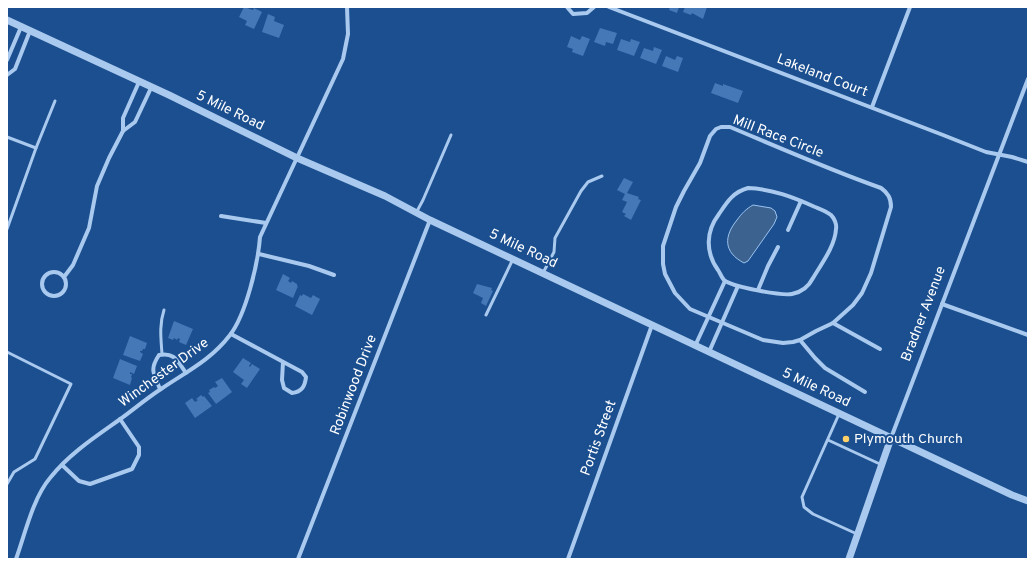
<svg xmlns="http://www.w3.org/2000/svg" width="1035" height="566" font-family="Overpass,sans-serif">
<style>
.water{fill:#3c6290;stroke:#9cc4f0}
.building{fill:#4478b7}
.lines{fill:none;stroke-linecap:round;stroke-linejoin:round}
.service{stroke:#a9c9ee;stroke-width:3}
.minor{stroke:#a9c9ee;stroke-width:4}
.tertiary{stroke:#a9c9ee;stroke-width:7}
.poi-dot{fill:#ffd166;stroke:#1b4f8f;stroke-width:1.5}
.labels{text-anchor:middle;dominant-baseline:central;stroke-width:4;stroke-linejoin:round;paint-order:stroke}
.street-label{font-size:14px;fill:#fff;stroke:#1b4f8f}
.poi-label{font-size:14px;fill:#fff;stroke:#1b4f8f;text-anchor:start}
</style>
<rect width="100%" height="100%" fill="#1b4f8f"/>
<path class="water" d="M753 205 771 208 775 211 777 217 774 224 748 261 744 263C723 252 724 236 737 220 742 213 746 209 753 205Z"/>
<g class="building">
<path d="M244 7 253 10 254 8 262 12 254 29 245 25 247 21 239 17Z"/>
<path d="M670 7H679L677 13 669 10Z"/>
<path d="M685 7H707L703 19 692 13 691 15 683 12Z"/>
<path d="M268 14 275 17 274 21 284 25 279 38 262 32Z"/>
<path d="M600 28 617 33 613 44 606 42 605 46 594 42Z"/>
<path d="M571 36 580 40 582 36 590 39 583 56 572 52 573 49 567 47Z"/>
<path d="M621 39 630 42 631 39 640 42 634 56 617 50Z"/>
<path d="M654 47 662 50 656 64 640 58 644 48 653 51Z"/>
<path d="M666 56 675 60 677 56 683 58 678 72 662 66Z"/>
<path d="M715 83 723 86V84L743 91 738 103 711 93Z"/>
<path d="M624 178 633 182 627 193 639 197 638 199 641 200 631 220 624 216 626 214 622 212 627 202 622 200 625 194 617 190Z"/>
<path d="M283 274 290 278 288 281 291 283 292 281 297 284V286H298L293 298 276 290Z"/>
<path d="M477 284 492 288 491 290 493 291 486 306 481 303 483 298 473 293Z"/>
<path d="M303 294 311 298 313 295 320 299 312 315 295 306 300 295 302 296Z"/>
<path d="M174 321 193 329 186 345 179 342 180 339 178 338 177 340 174 338 173 340 168 338Z"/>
<path d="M130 336 147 343 145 349H143L142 351H140V352L143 354 140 361 123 355Z"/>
<path d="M243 358 251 363 249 366 250 367 252 364 260 369 247 388 241 384 244 380 233 372Z"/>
<path d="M120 359 137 366 134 374 130 372V374H132L131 377 132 378 130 385 113 378Z"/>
<path d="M222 378 232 392 216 404 208 393 210 392 209 390 214 387 215 388 218 386 215 382Z"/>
<path d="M201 395 203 397 204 396 212 406 195 418 185 403 192 398 195 402 198 400 196 399Z"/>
</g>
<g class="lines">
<g class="service">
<path d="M7 137 36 148 55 101"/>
<path d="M416 213 423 200 451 135"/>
<path d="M7 229 36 148"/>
<path d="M543 273 554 252 555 238 581 191 588 182 602 176"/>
<path d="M486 315 513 259"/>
<path d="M7 352 71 384 35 459 14 472 7 484"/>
<path d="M162 354C161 339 159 325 164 310"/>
<path d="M839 414 802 497 804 507 813 514 857 534"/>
<path d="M828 440 882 465"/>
</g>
<g class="minor">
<path d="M567 7 573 14 587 13 594 7"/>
<path d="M609 7 943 135 986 152 1012 157 1028 162"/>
<path d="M7 60 21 27"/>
<path d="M7 75 15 69 30 31"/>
<path d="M872 107 910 7"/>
<path d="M721 127H730C780 148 830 170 881 188 888 193 891 198 891 207L871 273 862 293 853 305 833 323 816 331 800 340 793 342 783 343 763 340 690 309 675 293 665 274 663 264V246L676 207 684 191 700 163 710 136 716 129Z"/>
<path d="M123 131V118L139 82"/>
<path d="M748 188C772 189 793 197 815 207 820 209 826 211 831 215 834 218 837 224 836 229 835 246 822 263 813 278 809 286 802 292 792 294 782 296 732 287 724 280 722 278 720 273 718 270 705 252 706 231 719 214 727 202 733 192 748 188Z"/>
<path d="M221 216 266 223"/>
<path d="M788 230 801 201"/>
<path d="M259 254 309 266 334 275"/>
<circle cx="54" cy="284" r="12"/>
<path d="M64 277 73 265 89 228 97 186 109 158 123 131 135 122 151 88"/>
<path d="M758 290 768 266 778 247"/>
<path d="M942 304 1028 335"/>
<path d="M833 323 880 349"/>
<path d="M231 334 302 372 306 377C305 386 302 392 292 393L284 388 282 380 283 362"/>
<path d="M800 340 815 358 825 368 865 392"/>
<path d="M695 346 725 281"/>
<path d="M709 352 738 286"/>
<path d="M160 389C154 374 149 370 159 355 175 352 177 361 186 373"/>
<path d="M891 438 1028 79"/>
<path d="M62 465 79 481 90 484 132 469 139 455V447L120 419"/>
<path d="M16 559C25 534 33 498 50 478 69 454 95 437 119 420 133 410 147 398 161 389 186 372 211 360 230 335 246 314 258 264 260 237L343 59 348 34 347 7"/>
<path d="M298 559 430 220"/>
<path d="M568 559 652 325"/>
</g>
<g class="tertiary">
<path d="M7 20 169 95 297 158 385 196 430 220 1012 495 1028 501"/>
<path d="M849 559 891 438"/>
</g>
</g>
<circle class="poi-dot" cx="846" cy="439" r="4"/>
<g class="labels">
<g class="street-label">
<text transform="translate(822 76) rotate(21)">Lakeland Court</text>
<text transform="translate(230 111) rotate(26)">5 Mile Road</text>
<text transform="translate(778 137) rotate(21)">Mill Race Circle</text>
<text transform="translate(523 249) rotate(25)">5 Mile Road</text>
<text transform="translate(924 314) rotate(-69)">Bradner Avenue</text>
<text transform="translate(164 373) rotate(-36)">Winchester Drive</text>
<text transform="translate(354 385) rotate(-69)">Robinwood Drive</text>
<text transform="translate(816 388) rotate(25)">5 Mile Road</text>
<text transform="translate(599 438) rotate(-70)">Portis Street</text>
</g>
<g class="poi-label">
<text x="854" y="439">Plymouth Church</text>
</g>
</g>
<rect width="1035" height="566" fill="none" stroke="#ffffff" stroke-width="16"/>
</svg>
